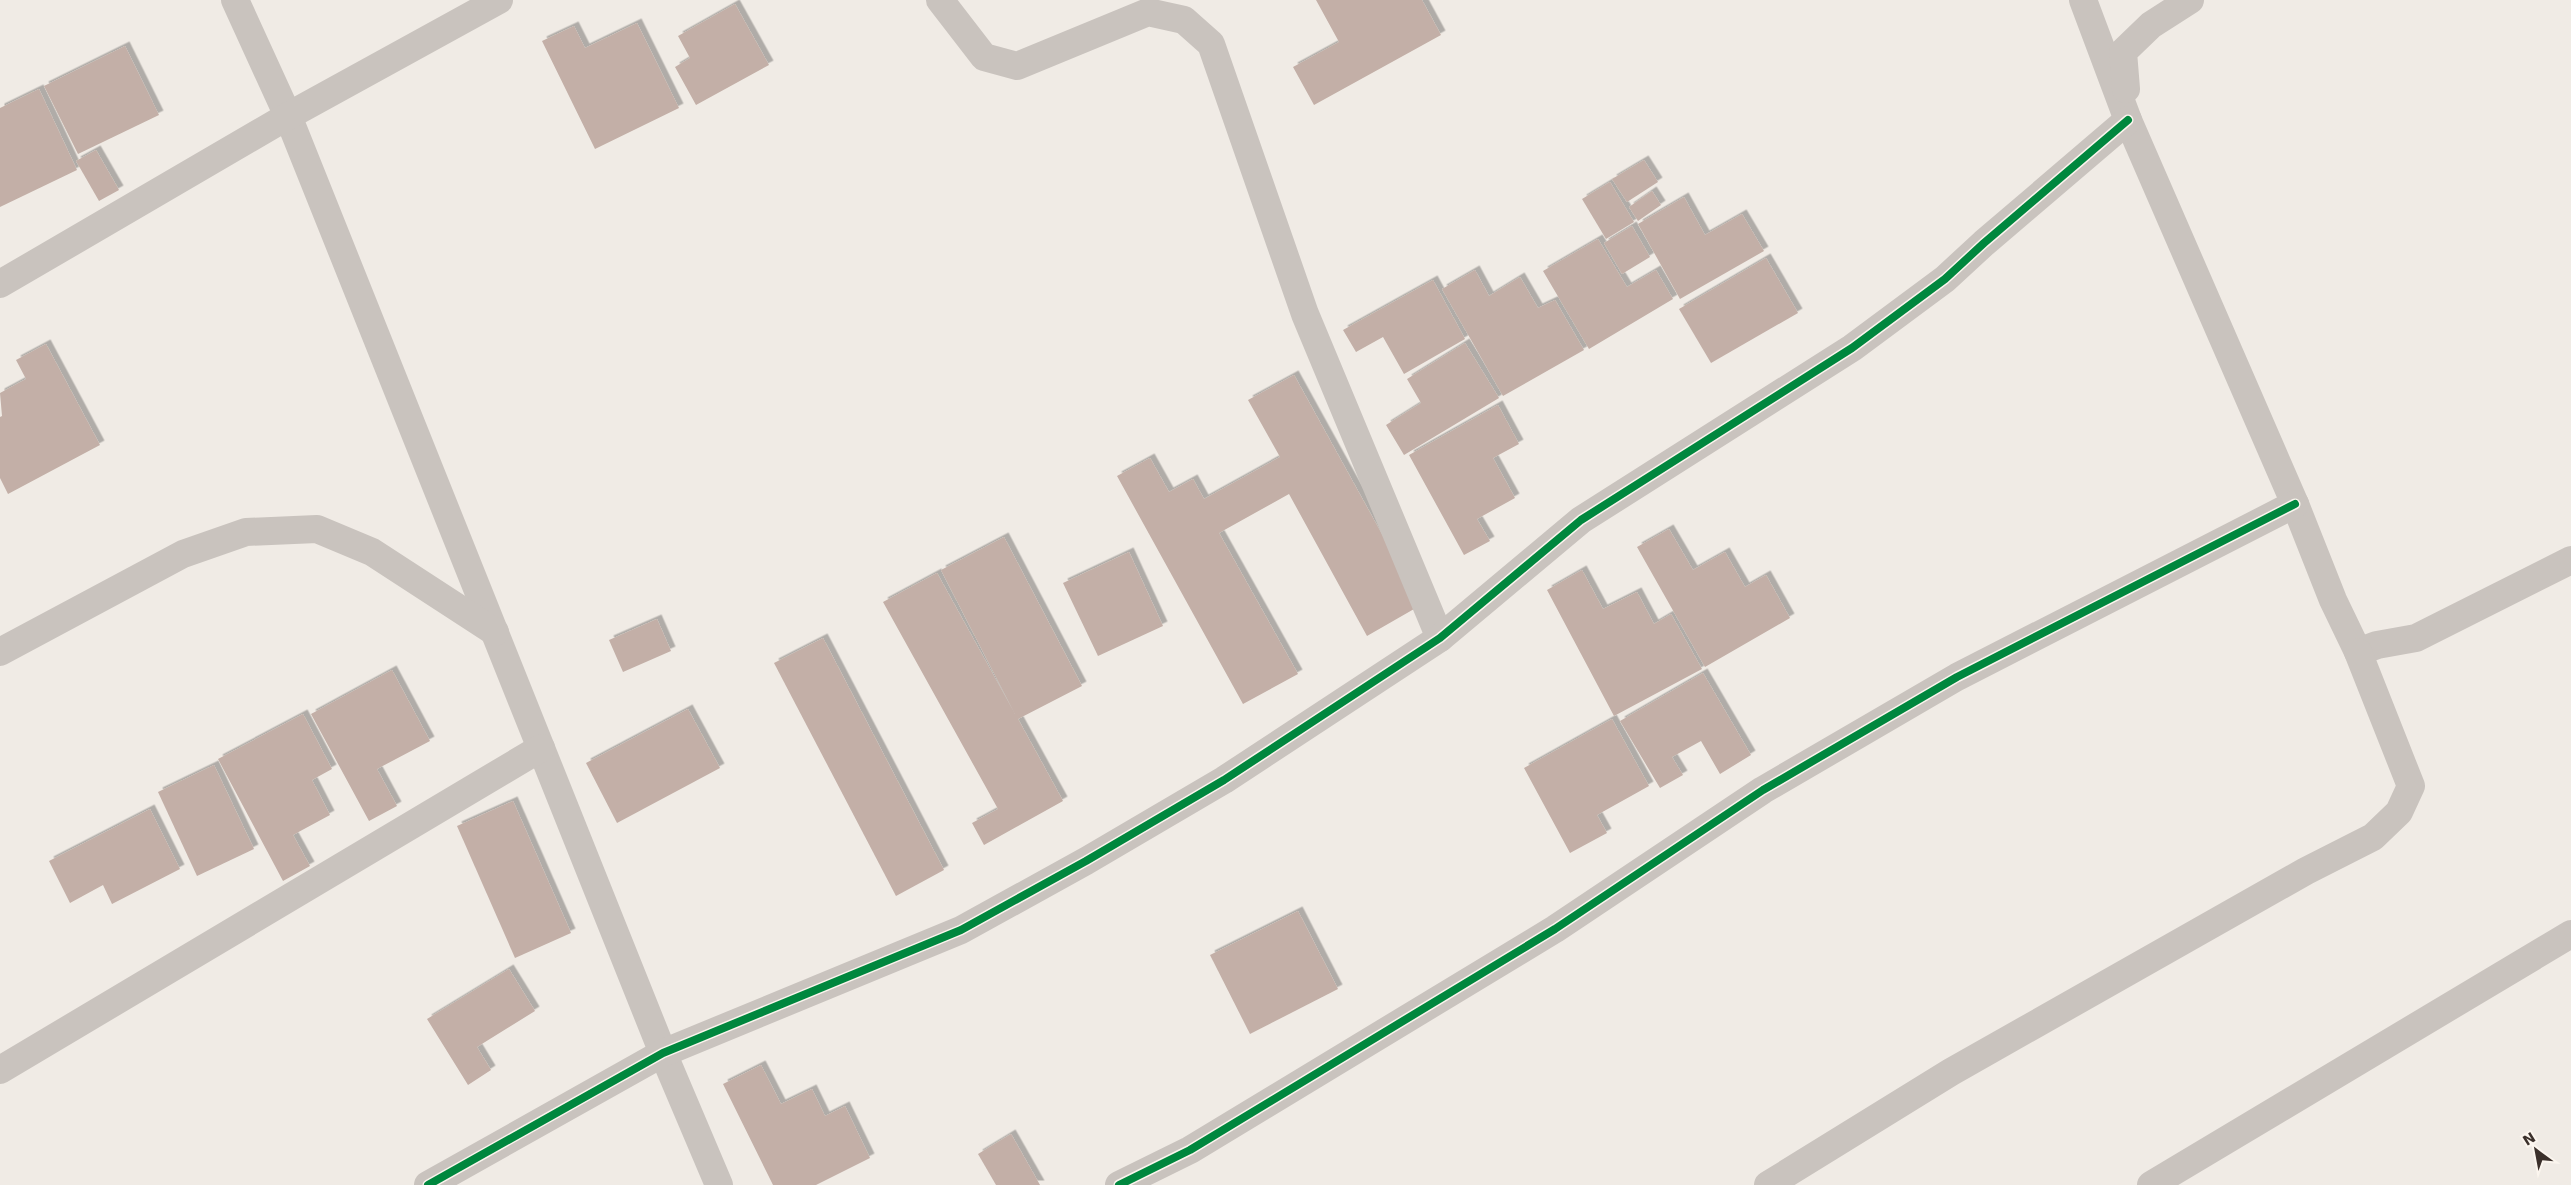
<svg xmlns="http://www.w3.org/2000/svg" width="2571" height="1185" font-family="'DejaVu Sans',sans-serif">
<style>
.building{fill:#c3afa7;filter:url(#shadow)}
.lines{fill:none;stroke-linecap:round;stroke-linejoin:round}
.minor{stroke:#c9c3be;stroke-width:28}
.cycleway-casing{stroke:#fbf5ee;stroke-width:11}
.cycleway{stroke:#00873e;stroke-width:8}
</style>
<defs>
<filter id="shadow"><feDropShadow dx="4.5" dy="-4.5" stdDeviation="0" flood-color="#0004"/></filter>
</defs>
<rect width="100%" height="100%" fill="#f0ebe5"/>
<g class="building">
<path d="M1316 0H1422L1441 35 1314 105 1293 67 1339 42Z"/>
<path d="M735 4 769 65 696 105 675 67 690 58 678 36Z"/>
<path d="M637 23 679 108 595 149 542 41 574 26 585 48Z"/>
<path d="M125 46 159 115 78 154 44 86Z"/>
<path d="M39 89 77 170 0 207V108Z"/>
<path d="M96 150 119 190 99 201 76 161Z"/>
<path d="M1644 160 1658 182 1627 202 1612 179Z"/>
<path d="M1610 182 1634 222 1606 239 1582 199Z"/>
<path d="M1652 191 1661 205 1638 221 1629 207Z"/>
<path d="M1684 197 1705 235 1742 214 1764 251 1680 299 1638 224Z"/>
<path d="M1632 226 1650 257 1622 274 1604 243Z"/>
<path d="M1598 239 1627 287 1656 270 1673 299 1589 349 1543 271Z"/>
<path d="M1766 258 1798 313 1711 363 1679 309Z"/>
<path d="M1475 270 1489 296 1520 277 1538 308 1555 300 1584 350 1503 396 1442 289Z"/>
<path d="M1433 280 1465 339 1404 374 1383 337 1356 352 1343 330Z"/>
<path d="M1465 343 1499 398 1404 455 1386 425 1421 403 1407 379Z"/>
<path d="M46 344 100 445 8 494 0 478V417L2 416 0 393 26 379 16 360Z"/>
<path d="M1294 375 1421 605 1367 636 1289 494 1219 533 1298 674 1243 704 1117 476 1150 458 1169 492 1193 479 1204 499 1280 457 1248 400Z"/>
<path d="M1498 405 1519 444 1493 458 1515 498 1477 519 1490 541 1464 555 1409 455Z"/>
<path d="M1669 529 1693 570 1725 552 1745 587 1766 575 1790 618 1705 667 1637 547Z"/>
<path d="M1004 537 1082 686 1018 719 1063 801 984 845 972 823 998 809 883 602 937 573 1015 714 941 570Z"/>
<path d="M1129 552 1163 626 1098 656 1063 583Z"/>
<path d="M1582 570 1603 609 1637 592 1654 624 1671 614 1702 669 1614 716 1547 590Z"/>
<path d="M657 619 671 651 623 672 609 640Z"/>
<path d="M823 638 944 870 896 896 774 663Z"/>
<path d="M392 670 430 741 377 769 397 806 369 821 311 714Z"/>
<path d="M1703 673 1751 755 1720 774 1701 741 1672 757 1683 775 1660 788 1620 721Z"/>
<path d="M688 709 720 768 617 823 586 763Z"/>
<path d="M303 714 332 769 312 780 330 815 293 835 310 866 283 881 218 759Z"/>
<path d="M1612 719 1649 786 1597 815 1607 833 1570 853 1524 768Z"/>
<path d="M214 765 254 849 197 876 158 792Z"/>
<path d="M513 801 571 933 515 958 457 826Z"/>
<path d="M150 809 180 869 112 904 103 885 70 903 49 861Z"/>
<path d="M1298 911 1338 989 1250 1034 1210 955Z"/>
<path d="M509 969 535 1011 477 1047 491 1070 468 1085 427 1019Z"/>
<path d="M761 1065 781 1104 812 1089 825 1116 845 1106 870 1158 816 1185H773L723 1084Z"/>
<path d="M1011 1134 1040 1185H996L978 1154Z"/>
</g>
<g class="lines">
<g class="minor">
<path d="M235 0 288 116 663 1053 719 1185"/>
<path d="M940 0 984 57 1017 66 1148 12 1184 20 1211 44 1305 314 1440 638"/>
<path d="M2083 0 2128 120 2295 504 2333 600 2358 652 2377 645 2416 638 2571 560"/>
<path d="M2126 89 2123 52 2151 25 2190 0"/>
<path d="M0 284 288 116 499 0"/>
<path d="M0 652 183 554 246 532 317 529 372 552 495 632"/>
<path d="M0 1070 541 748"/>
<path d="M428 1185 663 1053 961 930 1086 861 1224 780 1440 638 1581 520 1852 348 1945 279 1984 243 2128 120"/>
<path d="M1119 1185 1190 1150 1555 929 1763 790 1957 677 2295 504"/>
<path d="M1768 1185 1951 1072 2306 871 2373 837 2399 812 2411 786 2358 652"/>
<path d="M2151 1185 2571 934"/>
</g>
<g class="cycleway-casing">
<g id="cycleway">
<path d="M428 1185 663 1053 961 930 1086 861 1224 780 1440 638 1581 520 1852 348 1945 279 1984 243 2128 120"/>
<path d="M1119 1185 1190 1150 1555 929 1763 790 1957 677 2295 504"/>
</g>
</g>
<use href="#cycleway" class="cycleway"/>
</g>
<g transform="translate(2536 1150) rotate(328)" stroke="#fbf5ee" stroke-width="4" paint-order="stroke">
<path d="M0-4L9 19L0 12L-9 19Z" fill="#3b302b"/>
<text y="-8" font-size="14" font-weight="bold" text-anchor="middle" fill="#3b302b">N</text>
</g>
</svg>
